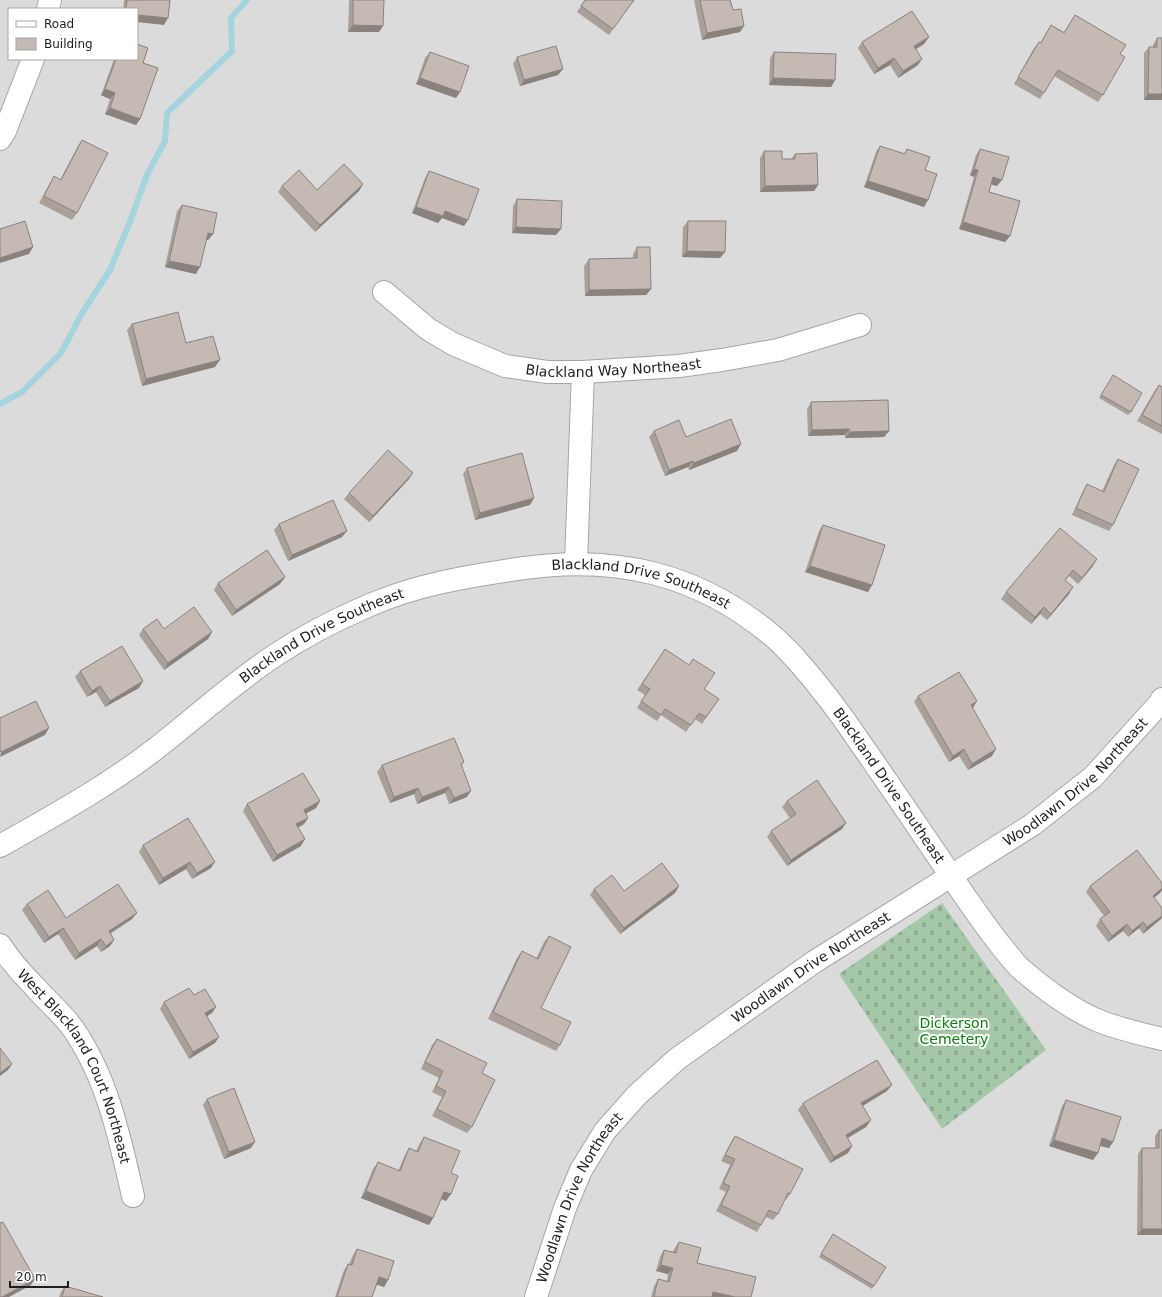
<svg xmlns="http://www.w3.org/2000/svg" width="1162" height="1297" font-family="'DejaVu Sans',sans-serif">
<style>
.residential{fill:#dcdbdb;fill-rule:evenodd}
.cemetery{fill:url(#cemetery-stones)}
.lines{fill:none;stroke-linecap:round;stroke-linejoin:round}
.stream{stroke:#a4d4de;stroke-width:6}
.minor-casing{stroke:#a5a5a5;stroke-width:24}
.minor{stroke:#fff;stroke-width:22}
.wall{fill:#a9a09a}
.shaded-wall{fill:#89827d}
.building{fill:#c4bab3;stroke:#89827d}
.labels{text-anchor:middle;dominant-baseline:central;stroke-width:4;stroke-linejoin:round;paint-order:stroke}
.street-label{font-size:14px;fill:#1e1e1e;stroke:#fff}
.park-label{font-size:14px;fill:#0a7e0d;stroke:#fff}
</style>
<defs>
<pattern id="cemetery-stones" width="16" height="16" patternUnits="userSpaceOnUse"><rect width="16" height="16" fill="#a5c9a8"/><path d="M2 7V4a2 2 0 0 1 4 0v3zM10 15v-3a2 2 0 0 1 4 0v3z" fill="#8eac90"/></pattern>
</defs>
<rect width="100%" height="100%" fill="#efebe4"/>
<path class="residential" d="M0 0H1162V1297H0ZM9 9H137V59H9Z"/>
<path class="cemetery" d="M942 903 1046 1050 942 1129 839 974Z"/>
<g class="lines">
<path class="stream" d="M0 404 22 392 61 353 81 315 110 270 131 219 147 175 165 141 167 113 232 51 231 18 247 0"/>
<g class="minor-casing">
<g id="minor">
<path d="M48 9 50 0"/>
<path d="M0 139 5 131 33 59"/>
<path id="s1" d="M384 292 428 329 453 344 505 366 547 372H583L679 366 722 360 778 350 860 325"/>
<path d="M576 563 583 372"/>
<path id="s2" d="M0 846C53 816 106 787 154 750 194 719 232 684 274 656 304 636 337 619 370 605 416 585 468 576 517 569 615 554 699 573 775 638 782 644 788 651 795 658 819 685 841 714 861 744 889 784 916 824 943 864 962 892 981 921 1002 947 1008 954 1014 963 1021 969 1043 988 1073 1010 1099 1021 1119 1029 1141 1034 1162 1039"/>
<path id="s3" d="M0 945C10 960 22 974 35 987 48 1002 63 1014 74 1030 108 1080 120 1139 133 1196"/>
<path id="s4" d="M536 1297 565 1208 581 1170 605 1131 637 1095 677 1059 814 962 1032 825 1093 777 1160 703 1162 699"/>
</g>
</g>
<use href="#minor" class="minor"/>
</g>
<g class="wall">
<path d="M124 0H170L164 25 137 9H123Z"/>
<path d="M349 0H384L379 32H348Z"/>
<path d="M585 0H634L609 35 577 12Z"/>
<path d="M694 0H730L733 10 740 32 702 40Z"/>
<path d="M1075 15 1120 54 1103 95 1098 102 1054 76 1040 99 1014 84 1034 48 1039 42 1040 43 1051 25 1064 32Z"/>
<path d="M929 37 924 44 916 49 918 65 898 78 890 65 874 74 858 48 862 42Z"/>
<path d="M1157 38H1162V100H1144V53L1149 47H1153V45Z"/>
<path d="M430 52 456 98 416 84 425 58Z"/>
<path d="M774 52 835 80 831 87 769 85 770 58Z"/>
<path d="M517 57 558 75 520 86 513 64Z"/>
<path d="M114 59H137L143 63 140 119 136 125 105 114 110 99 101 95Z"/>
<path d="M82 140 77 213 72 220 39 203 50 183 54 176 60 180 78 146Z"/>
<path d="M880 146 904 154 907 149 925 170 924 207 864 187 876 152Z"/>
<path d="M980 149 997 186 991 184 989 192 1010 236 1005 242 959 229 974 177 970 175 976 155Z"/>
<path d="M764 151 782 159H791L795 154 818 185 814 191 760 192V158Z"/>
<path d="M429 171 464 226 442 218 438 223 412 213 425 178Z"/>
<path d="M363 184 359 191 315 232 278 192 282 186 317 190Z"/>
<path d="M517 199 556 235 512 233 513 206Z"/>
<path d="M182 205 213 234 208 240H206L196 274 165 267 177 211Z"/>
<path d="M688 221 725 252 720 258 682 257 683 227Z"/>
<path d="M637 247 651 289 646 295 585 296 584 266 589 259 633 258V254Z"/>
<path d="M132 324 186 343 215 367 142 386 127 330Z"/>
<path d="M1113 375 1131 412 1128 415 1099 398Z"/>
<path d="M1159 385 1162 387V434L1137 421 1154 392Z"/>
<path d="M811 402 889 431 884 437 845 438V435L808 436 807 409Z"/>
<path d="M654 431 686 437 737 451 689 470 688 467 665 476 649 437Z"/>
<path d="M1118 459 1113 525 1109 531 1072 515 1083 491 1087 484 1102 491 1114 465Z"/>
<path d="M467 468 530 505 475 520 463 474Z"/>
<path d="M409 479 369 522 344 499 349 493Z"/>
<path d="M279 524 342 537 288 561 274 530Z"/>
<path d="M823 525 872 585 868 592 805 572 819 531Z"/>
<path d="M1097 559 1078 584 1069 576 1065 581 1069 594 1047 620 1040 614 1031 624 1001 599 1006 592Z"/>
<path d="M285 577 280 584 232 616 214 590 218 583Z"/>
<path d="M143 629H164L212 632 208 639 164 670 139 635Z"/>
<path d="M665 649 704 689 719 699 702 724 695 719 686 732 661 715 657 721 637 708 645 695 637 690Z"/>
<path d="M80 671 143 681 139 688 105 707 96 692 87 697 75 677Z"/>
<path d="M918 696 972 708 992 756 968 770 959 756 949 762 914 702Z"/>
<path d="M464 762 461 766 467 797 449 804 445 793 417 804 414 794 390 803 377 772 382 765Z"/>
<path d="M320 801 316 808 306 813 308 818 304 824 298 827 301 846 273 862 243 811 247 804Z"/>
<path d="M787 801 842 829 787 866 767 837 771 831 790 818 782 807Z"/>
<path d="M143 845 211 868 192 879 186 869 159 885 139 852Z"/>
<path d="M679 886 675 893 620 934 590 895 594 889 624 891Z"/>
<path d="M1090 886 1160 893 1154 898 1162 908V918L1143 934 1139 928 1128 937 1123 931 1108 942 1096 926 1100 919 1104 916 1086 892Z"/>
<path d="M27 904 66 918 132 919 110 934 114 940 110 946 101 952 97 946 75 960 58 934 44 943 22 910Z"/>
<path d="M549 936 541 1008 560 1045 556 1051 488 1019 517 958 522 951 536 959 544 942Z"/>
<path d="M194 995 212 1013 207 1016 215 1043 189 1059 160 1009 164 1002Z"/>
<path d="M437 1039 482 1073 472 1127 467 1133 432 1116 442 1097 432 1092 439 1078 421 1069 432 1045Z"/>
<path d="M887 1091 862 1106 871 1120 866 1127 847 1138 852 1146 848 1153 830 1163 798 1110 803 1103Z"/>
<path d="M207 1099 251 1148 224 1159 203 1105Z"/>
<path d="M1066 1100 1113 1142 1109 1148 1100 1146 1093 1160 1049 1146 1062 1106Z"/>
<path d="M1159 1130 1162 1235H1137L1138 1154 1142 1148H1155V1136Z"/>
<path d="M735 1136 790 1194 786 1200 785 1199 778 1214 773 1220 766 1217 761 1225 757 1232 716 1211 726 1192 719 1189 730 1165 721 1161 731 1142Z"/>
<path d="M424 1137 451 1173 446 1201 441 1199 433 1218 429 1225 361 1198 373 1169 378 1162 398 1171 405 1155 409 1148 416 1151 420 1143Z"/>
<path d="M833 1234 874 1286 872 1289 819 1257Z"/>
<path d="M679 1242 697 1263 751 1297H651L654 1286 658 1279 667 1281 668 1274 656 1271 660 1257 664 1250 673 1252 674 1249Z"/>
<path d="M357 1249 388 1280 384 1287 377 1284 372 1297H335L344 1270 348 1264H349L353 1255Z"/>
<path d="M65 1286 103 1297H59L61 1292Z"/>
</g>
<g class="shaded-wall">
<path d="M137 15 168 18 164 25 137 22Z"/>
<path d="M353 25 383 26 379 32H348Z"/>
<path d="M744 26 740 32 702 40 707 33Z"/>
<path d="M929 37 924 44 910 53 914 46Z"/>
<path d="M894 58 890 65 874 74 878 68Z"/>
<path d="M922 59 918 65 898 78 903 71Z"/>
<path d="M563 69 558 75 520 86 524 80Z"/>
<path d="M420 78 460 92 456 98 416 84Z"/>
<path d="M773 78 835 80 831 87 769 85Z"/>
<path d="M105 89 115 93 110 99 101 95Z"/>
<path d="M1148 94H1162V100H1144Z"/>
<path d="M110 108 140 119 136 125 105 114Z"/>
<path d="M974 169 978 170 974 177 970 175Z"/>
<path d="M993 177 1002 180 997 186 989 184Z"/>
<path d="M868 181 928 200 924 207 864 187Z"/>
<path d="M363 184 359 191 315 232 320 225Z"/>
<path d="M818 185 814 191 760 192 765 186Z"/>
<path d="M416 207 445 211 468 220 464 226 442 218 438 223 412 213Z"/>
<path d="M963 222 1010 236 1005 242 959 229Z"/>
<path d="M516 227 561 229 556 235 512 233Z"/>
<path d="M208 233 213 234 208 240 204 239Z"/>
<path d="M33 247 29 254 0 263V258Z"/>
<path d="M687 251 725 252 720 258 682 257Z"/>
<path d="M169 261 200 267 196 274 165 267Z"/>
<path d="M651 289 646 295 585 296 589 290Z"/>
<path d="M220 360 215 367 142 386 146 379Z"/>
<path d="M849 429 845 435 808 436 812 430Z"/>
<path d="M889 431 884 437 845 438 850 432Z"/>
<path d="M741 444 737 451 689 470 694 463Z"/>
<path d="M693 461 688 467 665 476 669 470Z"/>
<path d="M413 473 409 479 369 522 373 516Z"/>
<path d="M534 498 530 505 475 520 480 513Z"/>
<path d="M347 531 342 537 288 561 292 555Z"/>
<path d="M1097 559 1093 566 1078 584 1082 578Z"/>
<path d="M810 566 872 585 868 592 805 572Z"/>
<path d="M285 577 280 584 232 616 236 610Z"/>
<path d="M1073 587 1069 594 1047 620 1051 614Z"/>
<path d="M1044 607 1040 614 1031 624 1035 617Z"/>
<path d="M212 632 208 639 164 670 168 663Z"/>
<path d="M143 681 139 688 105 707 110 701Z"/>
<path d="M100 686 96 692 87 697 92 691Z"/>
<path d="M977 701 973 708 966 712 971 705Z"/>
<path d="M49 728 45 735 0 757 1 752Z"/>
<path d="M964 749 959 756 949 762 953 756Z"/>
<path d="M996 749 992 756 968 770 972 764Z"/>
<path d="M449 787 445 793 417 804 422 797Z"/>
<path d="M418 788 414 794 390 803 394 797Z"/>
<path d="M471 791 467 797 449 804 454 798Z"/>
<path d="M320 801 316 808 300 817 304 810Z"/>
<path d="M308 818 304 824 292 831 296 824Z"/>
<path d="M846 823 842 829 787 866 791 860Z"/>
<path d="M305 839 301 846 273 862 277 855Z"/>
<path d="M190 862 186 869 159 885 163 878Z"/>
<path d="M215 862 211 868 192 879 197 873Z"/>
<path d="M679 886 675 893 620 934 624 928Z"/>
<path d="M1162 888V890L1160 893 1148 902 1153 896Z"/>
<path d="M137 913 132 919 104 937 109 931Z"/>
<path d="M1162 916 1161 919 1143 934 1147 927Z"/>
<path d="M1143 922 1139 928 1128 937 1132 931Z"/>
<path d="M1127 924 1123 931 1108 942 1112 936Z"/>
<path d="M63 928 58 934 44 943 49 937Z"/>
<path d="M101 939 97 946 75 960 79 953Z"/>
<path d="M114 940 110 946 101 952 106 946Z"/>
<path d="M216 1007 212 1013 201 1020 205 1013Z"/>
<path d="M219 1037 215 1043 189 1059 193 1052Z"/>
<path d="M12 1064 8 1070 0 1076V1073Z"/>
<path d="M892 1085 887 1091 856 1110 861 1103Z"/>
<path d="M871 1120 866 1127 841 1142 846 1135Z"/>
<path d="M1102 1138 1113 1142 1109 1148 1098 1145Z"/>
<path d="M1054 1140 1098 1153 1093 1160 1049 1146Z"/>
<path d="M255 1142 251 1148 224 1159 229 1152Z"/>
<path d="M852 1146 848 1153 830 1163 834 1157Z"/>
<path d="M366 1191 433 1218 429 1225 361 1198Z"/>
<path d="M444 1192 451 1194 446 1201 440 1198Z"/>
<path d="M1142 1229H1162V1235H1137Z"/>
<path d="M661 1265 673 1268 668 1274 656 1271Z"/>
<path d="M379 1277 388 1280 384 1287 375 1284Z"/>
<path d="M35 1279 31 1285 9 1297H2Z"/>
<path d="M713 1292 735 1297H710Z"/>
</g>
<g class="building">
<path d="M127 0H170L168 18 137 15V9H126Z"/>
<path d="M353 0H384L383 26 353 25Z"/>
<path d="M585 0H634L613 29 581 6Z"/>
<path d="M700 0H730L733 10 741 9 744 26 707 33Z"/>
<path d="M912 11 929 37 914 46 922 59 903 71 894 58 878 68 862 42Z"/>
<path d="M1075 15 1126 45 1120 54 1125 57 1103 95 1058 70 1044 93 1018 77 1039 42 1041 43 1051 25 1064 33Z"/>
<path d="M1157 38H1162V94H1148L1149 47H1157Z"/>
<path d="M137 44 148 48 143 63 158 68 140 119 110 108 115 93 105 89 116 59H137Z"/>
<path d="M556 46 563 69 524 80 517 57Z"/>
<path d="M430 52 469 66 460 92 420 78Z"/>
<path d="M774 52 836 54 835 80 773 78Z"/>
<path d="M82 140 108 153 77 213 44 196 54 176 61 180Z"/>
<path d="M880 146 905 154 907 149 930 157 925 170 937 174 928 200 868 181Z"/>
<path d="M980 149 1009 157 1002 180 993 177 989 192 1020 201 1010 236 963 222 978 170 974 169Z"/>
<path d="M764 151H782V159H795V154L817 153 818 185 765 186Z"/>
<path d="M344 164 363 184 320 225 282 186 299 170 317 190Z"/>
<path d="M429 171 479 189 468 220 445 211 443 216 416 207Z"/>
<path d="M517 199 562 201 561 229 516 227Z"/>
<path d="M182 205 217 213 213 234 208 233 200 267 169 261Z"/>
<path d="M25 221 33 247 0 258V229Z"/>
<path d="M688 221H726L725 252 687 251Z"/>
<path d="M637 247H650L651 289 589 290V259L637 258Z"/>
<path d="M178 312 186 343 213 336 220 360 146 379 132 324Z"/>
<path d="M1113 375 1142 393 1131 412 1101 395Z"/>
<path d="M1159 385 1162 387V426L1142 415Z"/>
<path d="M888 400 889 431 850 432 849 429 812 430 811 402Z"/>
<path d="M731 419 741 444 694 463 693 461 669 470 654 431 679 420 686 437Z"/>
<path d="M388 450 413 473 373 516 349 493Z"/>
<path d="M522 453 534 498 480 513 467 468Z"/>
<path d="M1118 459 1139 469 1113 525 1076 508 1087 484 1104 492Z"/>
<path d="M333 500 347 531 292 555 279 524Z"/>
<path d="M823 525 885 545 872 585 810 566Z"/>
<path d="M1060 528 1097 559 1082 578 1073 570 1065 580 1073 587 1051 614 1044 607 1035 617 1006 592Z"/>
<path d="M267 550 285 577 236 610 218 583Z"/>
<path d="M194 607 212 632 168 663 143 629 157 619 164 629Z"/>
<path d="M122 646 143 681 110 701 100 686 92 691 80 671Z"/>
<path d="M665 649 689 665 693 659 715 673 704 689 719 699 706 717 699 713 691 725 665 709 661 715 641 701 650 689 642 684Z"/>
<path d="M959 672 977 701 971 705 996 749 972 764 964 749 953 756 918 696Z"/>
<path d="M36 701 49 728 1 752 0 751V718Z"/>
<path d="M454 738 464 762 461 764 471 791 454 798 449 787 422 797 418 788 394 797 382 765Z"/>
<path d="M303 773 320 801 304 810 308 818 296 824 305 839 277 855 247 804Z"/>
<path d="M817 780 846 823 791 860 771 831 796 814 787 801Z"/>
<path d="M188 818 215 862 197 873 190 862 163 878 143 845Z"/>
<path d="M1137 850 1162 883V888L1153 896 1162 908V916L1147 927 1143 922 1132 931 1127 924 1112 936 1100 919 1110 912 1090 886Z"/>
<path d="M662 863 679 886 624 928 594 889 612 875 624 891Z"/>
<path d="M118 884 137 913 109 931 114 940 106 946 101 939 79 953 63 928 49 937 27 904 48 890 66 918Z"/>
<path d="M549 936 571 947 541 1008 571 1022 560 1045 493 1012 522 951 538 959Z"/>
<path d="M189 988 194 995 205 989 216 1007 205 1013 219 1037 193 1052 164 1002Z"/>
<path d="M437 1039 487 1063 482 1073 495 1080 472 1127 437 1109 446 1091 436 1086 443 1071 425 1062Z"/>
<path d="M0 1048 12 1064 0 1073Z"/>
<path d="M877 1060 892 1085 861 1103 871 1120 846 1135 852 1146 834 1157 803 1103Z"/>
<path d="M234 1088 255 1142 229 1152 207 1099Z"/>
<path d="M1066 1100 1121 1117 1113 1142 1102 1138 1098 1153 1054 1140Z"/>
<path d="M1159 1130H1162V1229H1142V1148H1159Z"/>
<path d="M735 1136 803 1169 790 1194 788 1193 778 1214 769 1210 761 1225 721 1205 730 1186 723 1183 735 1159 725 1155Z"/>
<path d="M424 1137 460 1151 451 1173 458 1176 451 1194 444 1192 433 1218 366 1191 378 1162 400 1171 409 1148 418 1152Z"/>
<path d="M3 1222 35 1279 2 1297H0V1223Z"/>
<path d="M833 1234 886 1267 874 1286 821 1254Z"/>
<path d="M679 1242 701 1248 697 1263 756 1277 751 1297H735L713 1292 712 1297H654L658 1279 669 1282 673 1268 661 1265 664 1250 676 1253Z"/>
<path d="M357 1249 394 1261 388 1280 379 1277 372 1297H337L348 1264 352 1265Z"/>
<path d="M65 1286 103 1297H62Z"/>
</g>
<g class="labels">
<g class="street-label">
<text stroke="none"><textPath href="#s1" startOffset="252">Blackland Way Northeast</textPath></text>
<text stroke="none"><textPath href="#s2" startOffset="722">Blackland Drive Southeast</textPath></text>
<text stroke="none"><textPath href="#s2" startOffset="386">Blackland Drive Southeast</textPath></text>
<text stroke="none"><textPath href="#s4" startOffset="769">Woodlawn Drive Northeast</textPath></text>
<text stroke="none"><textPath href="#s2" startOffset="1058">Blackland Drive Southeast</textPath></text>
<text stroke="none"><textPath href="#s4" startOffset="445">Woodlawn Drive Northeast</textPath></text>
<text stroke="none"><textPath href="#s3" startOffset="145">West Blackland Court Northeast</textPath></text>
<text stroke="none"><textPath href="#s4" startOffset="109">Woodlawn Drive Northeast</textPath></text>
</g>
<g class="park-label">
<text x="954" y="1023">Dickerson<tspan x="954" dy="16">Cemetery</tspan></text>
</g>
</g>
<rect x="8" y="8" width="130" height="52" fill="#ffffff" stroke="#a5a5a5"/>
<rect x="16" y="21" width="20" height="6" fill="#ffffff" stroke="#a5a5a5"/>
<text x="44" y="28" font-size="12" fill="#1e1e1e">Road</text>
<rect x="16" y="38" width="20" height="12" fill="#c4bab3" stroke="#a5a5a5"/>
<text x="44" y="48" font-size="12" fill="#1e1e1e">Building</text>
<path d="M10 1281v6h58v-6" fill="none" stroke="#1e1e1e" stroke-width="2"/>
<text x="16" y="1281" font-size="12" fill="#1e1e1e" stroke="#ffffff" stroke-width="3" paint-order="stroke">20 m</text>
</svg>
